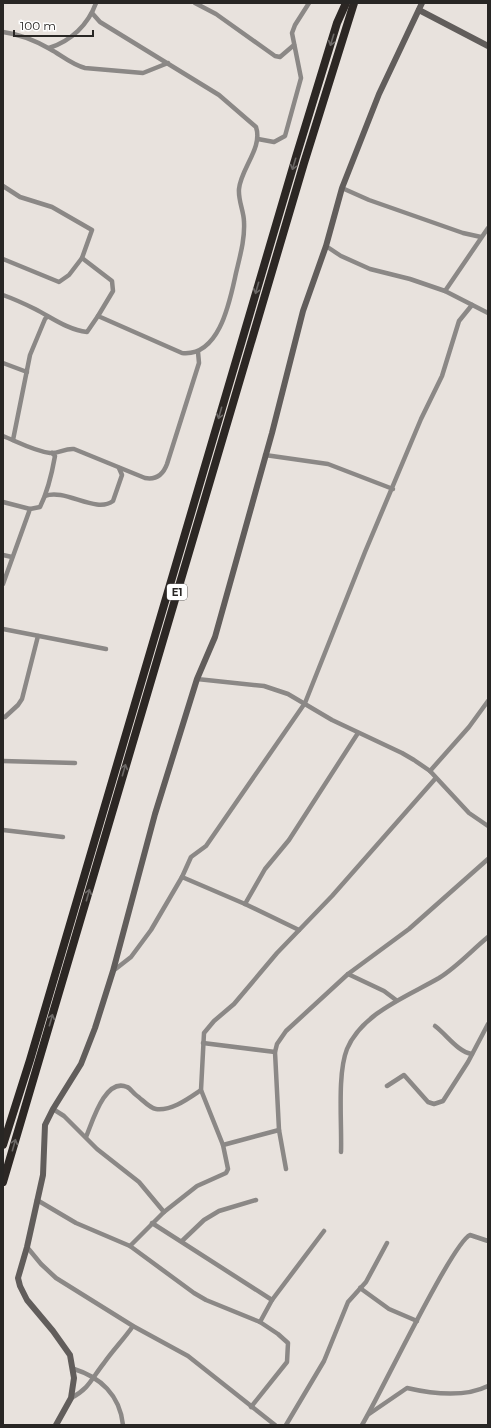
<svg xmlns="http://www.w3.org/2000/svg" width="491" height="1428" font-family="Montserrat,sans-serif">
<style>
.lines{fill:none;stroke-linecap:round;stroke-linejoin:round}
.street{stroke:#8b8886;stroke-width:4.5}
.secondary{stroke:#615d5b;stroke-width:6}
.highway{stroke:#2c2724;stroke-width:8}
.oneway{stroke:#6b6866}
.labels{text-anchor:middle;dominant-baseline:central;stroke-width:3.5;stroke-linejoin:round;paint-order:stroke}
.shield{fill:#fff;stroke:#686766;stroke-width:1}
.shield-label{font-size:10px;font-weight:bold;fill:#282624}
</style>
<rect width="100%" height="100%" fill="#e8e2dd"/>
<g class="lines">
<g class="street">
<path d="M195 3 216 14 275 56 280 57 294 45"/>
<path d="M3 32C18 34 36 41 50 49 61 55 72 65 85 68L143 73 168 63"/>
<path d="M49 48C71 41 88 25 96 3"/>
<path d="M258 139 274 142 285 136 301 78 292 33 295 25 309 3"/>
<path d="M3 186 20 197 52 207 92 230 82 258 112 281 113 291 98 316 182 353C220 357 230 300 236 273 240 256 245 239 244 222 244 211 238 201 239 189 241 168 263 148 256 127L219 95 100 22 92 13"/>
<path d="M342 188 369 200 463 233 481 237"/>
<path d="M326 246 341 256 370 269 410 279 445 291 488 313"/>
<path d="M3 259 59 282 69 275 82 258"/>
<path d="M445 291 488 228"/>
<path d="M3 295C14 299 25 304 35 309 51 317 68 330 87 332L98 316"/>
<path d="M3 363 27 372"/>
<path d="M3 436C18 442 34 451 50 453 58 454 65 448 74 449L145 478C156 480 163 475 167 464L199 363 198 352"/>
<path d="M13 440 30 355 45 319 47 317"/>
<path d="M265 455 328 464 393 489"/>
<path d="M45 496C65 488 96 514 113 501L122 475 119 468"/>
<path d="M3 502 30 509"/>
<path d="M3 555 12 557"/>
<path d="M3 584 30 509 40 507C48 491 52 473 55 456L52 453"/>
<path d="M3 629 106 649"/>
<path d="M197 679 264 686 288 694 332 720 402 753 414 760 430 771 469 813 488 826"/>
<path d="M5 717 18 705 22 699 38 636"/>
<path d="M3 761 75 763"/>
<path d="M430 771 469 727 488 701"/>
<path d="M3 830 63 837"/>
<path d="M182 877 245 904 299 930"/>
<path d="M245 904 265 869 289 840 358 733"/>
<path d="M113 971 131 957 151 930 182 877 191 857 206 846 305 703 365 552 421 419 442 376 459 321 472 305"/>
<path d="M348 974 384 991 396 1000"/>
<path d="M435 1026C447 1035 458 1052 472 1054"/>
<path d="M203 1043 275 1052"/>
<path d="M387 1086 404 1075 428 1102 434 1104 443 1101 468 1062 488 1024"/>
<path d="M53 1109 64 1116 97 1149 139 1182 164 1212"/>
<path d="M86 1137C92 1123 105 1077 127 1087 130 1088 133 1093 136 1095 142 1099 149 1108 156 1109 172 1111 189 1098 201 1090"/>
<path d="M223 1145 279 1130"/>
<path d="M341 1152C342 1124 337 1074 347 1049 362 1013 408 996 439 978 457 967 472 950 488 937"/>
<path d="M286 1169 279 1130 275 1052 277 1044 286 1031 348 974 409 929 488 859"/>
<path d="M37 1200 76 1223 130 1246 194 1293 206 1300 260 1322 278 1334 288 1343 287 1362 251 1407"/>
<path d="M152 1223 272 1300"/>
<path d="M182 1241 204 1220 219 1211 256 1200"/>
<path d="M130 1246 164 1212 197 1186 226 1173 228 1169 223 1145 201 1090 204 1033 214 1021 234 1004 277 953 332 896 435 779"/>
<path d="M27 1247 41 1264 56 1278 133 1326 188 1356 275 1425"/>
<path d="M360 1288 389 1309 417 1321"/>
<path d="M260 1322 272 1300 324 1231"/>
<path d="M74 1369C100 1377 120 1395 123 1425"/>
<path d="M71 1398C89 1389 92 1378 104 1363 113 1350 124 1339 133 1326"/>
<path d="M369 1414 407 1388C433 1394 464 1398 488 1386"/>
<path d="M286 1425 324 1361 348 1302 366 1282 387 1243"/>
<path d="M362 1425C379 1397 452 1243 470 1235L488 1241"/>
</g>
<g class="secondary">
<path d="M419 10 488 46"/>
<path d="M56 1425 71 1398 74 1378 70 1355 53 1331 27 1300 20 1286 18 1278 27 1247 43 1175 45 1125 53 1109 81 1064 95 1028 113 971 155 814 197 679 215 637 272 433 303 311 326 246 342 188 379 94 422 3"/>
</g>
<g class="highway">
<path d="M3 1145 30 1060 296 157 337 23 346 3"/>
<path d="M3 1182 304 163 354 3"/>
</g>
</g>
<defs><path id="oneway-shaft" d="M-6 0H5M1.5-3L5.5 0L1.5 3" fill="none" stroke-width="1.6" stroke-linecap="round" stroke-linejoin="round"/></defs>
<g class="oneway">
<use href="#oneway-shaft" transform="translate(332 40) rotate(107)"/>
<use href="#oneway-shaft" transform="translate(294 164) rotate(107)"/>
<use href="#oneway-shaft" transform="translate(257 288) rotate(106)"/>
<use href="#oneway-shaft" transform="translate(220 413) rotate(106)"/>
<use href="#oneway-shaft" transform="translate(124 770) rotate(-74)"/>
<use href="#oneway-shaft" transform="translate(88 895) rotate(-74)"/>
<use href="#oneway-shaft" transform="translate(51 1020) rotate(-74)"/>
<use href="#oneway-shaft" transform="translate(14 1145) rotate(-74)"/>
</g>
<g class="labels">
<rect class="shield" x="167" y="584" width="20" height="16" rx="3"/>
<g class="shield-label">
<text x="177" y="592">E1</text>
</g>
</g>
<rect width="491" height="1428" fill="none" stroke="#282624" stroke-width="8"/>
<path d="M14 30v6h79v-6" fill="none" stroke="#282624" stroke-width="2"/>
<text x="20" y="30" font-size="12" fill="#282624" stroke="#ffffff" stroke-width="3" paint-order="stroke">100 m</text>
</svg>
